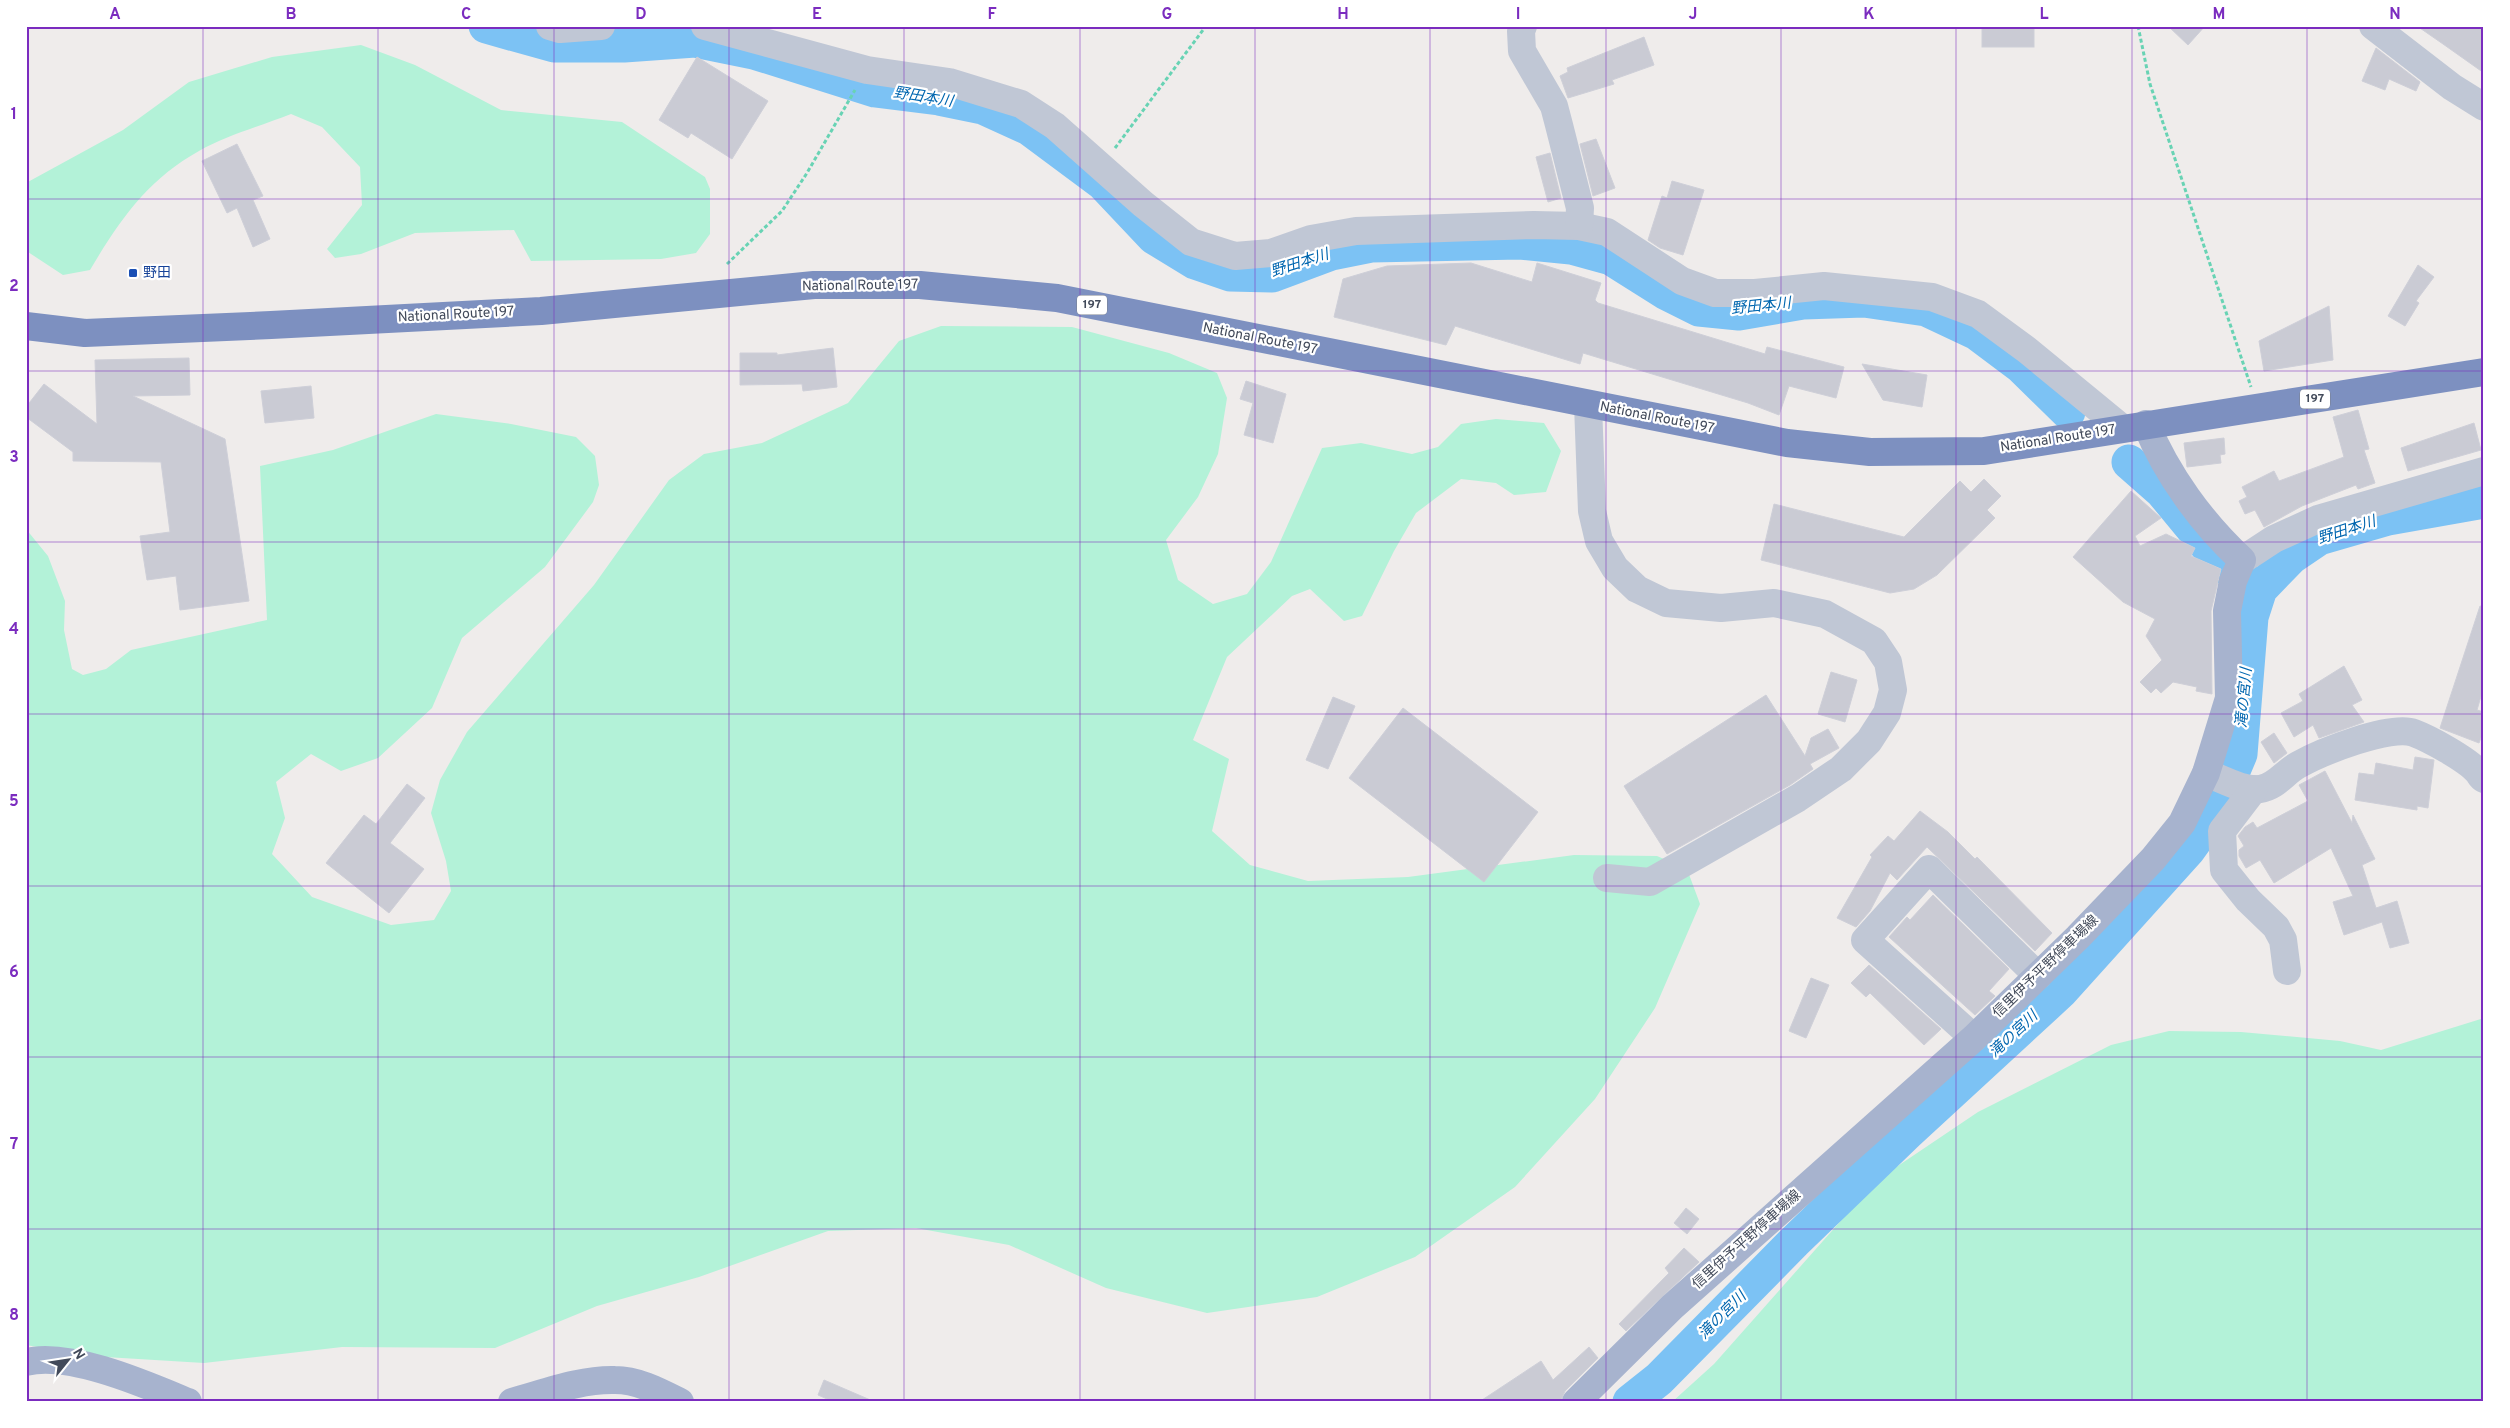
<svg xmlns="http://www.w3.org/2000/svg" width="2510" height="1428" font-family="Overpass,'Noto Sans JP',sans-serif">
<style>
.green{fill:#b3f2d8}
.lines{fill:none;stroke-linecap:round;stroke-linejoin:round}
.river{stroke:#7cc2f4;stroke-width:35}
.building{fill:#cacbd4;stroke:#cecfd8}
.path{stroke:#68d3b4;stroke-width:3;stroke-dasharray:4 2.5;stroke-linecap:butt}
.minor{stroke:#c0c7d5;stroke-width:28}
.major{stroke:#a7b3ce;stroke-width:28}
.highway{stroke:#7d90c0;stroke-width:28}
.grid{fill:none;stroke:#7b2cbf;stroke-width:1;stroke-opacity:0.55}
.transit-dot{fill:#1a4fb4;stroke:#fff;stroke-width:2}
.labels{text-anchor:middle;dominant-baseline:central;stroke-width:4.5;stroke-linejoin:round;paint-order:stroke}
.shield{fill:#fff;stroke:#7b808c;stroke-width:1}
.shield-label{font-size:12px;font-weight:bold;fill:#424a5a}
.transit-label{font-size:14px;fill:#164399;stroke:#fff;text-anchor:start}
.street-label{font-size:14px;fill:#424a5a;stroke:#fff}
.water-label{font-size:15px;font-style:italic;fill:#0066af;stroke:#fff}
.neatline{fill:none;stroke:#7b2cbf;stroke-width:2}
.grid-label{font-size:16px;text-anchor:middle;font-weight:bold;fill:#7b2cbf}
</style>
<rect width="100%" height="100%" fill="#efeceb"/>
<g class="green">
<path d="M361 45 415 65 501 110 622 122 705 177 710 189V234L696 253 661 259 531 261 514 230 415 233 361 254 335 258 327 249 362 205 360 167 322 127 291 114C261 126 227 135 199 151 148 179 119 221 90 270L63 275 28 252 26 183 123 130 189 82 272 57Z"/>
<path d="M941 326 1072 327 1169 353 1217 373 1227 398 1218 454 1198 497 1166 540 1178 580 1213 604 1247 594 1271 562 1322 448 1361 443 1412 454 1438 447 1461 424 1496 419 1544 423 1561 451 1546 492 1514 495 1496 483 1461 479 1416 513 1394 551 1362 616 1344 621 1310 589 1292 596 1227 657 1193 740 1229 759 1212 831 1250 865 1308 881 1408 877 1574 855 1657 856 1687 869 1700 904 1655 1008 1595 1099 1515 1187 1415 1257 1317 1297 1207 1313 1106 1288 1009 1245 916 1228 828 1231 699 1277 597 1306 495 1348 342 1347 204 1363 89 1356 26 1345V529L48 556 65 601 64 630 72 669 83 675 106 669 131 650 267 620 260 466 333 450 436 414 511 424 576 437 595 456 599 485 593 502 545 567 462 638 432 708 378 758 341 771 311 754 276 782 285 818 272 854 312 897 391 925 434 920 451 891 446 861 431 813 440 780 467 732 594 585 669 480 704 454 762 443 848 403 899 341Z"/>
<path d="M2484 1018V1402H1672L1714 1364 1877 1180 1978 1112 2111 1045 2169 1031 2241 1032 2340 1041 2381 1050Z"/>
</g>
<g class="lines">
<g class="river">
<path d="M486 26 554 45H624L695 40 754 52 875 90 939 98 983 107 1029 128 1103 183 1154 237 1195 262 1230 274 1272 275 1331 253 1371 245 1520 242 1571 247 1611 258 1665 292 1699 309 1739 313 1803 302 1864 300 1926 309 1977 333 2021 366 2068 412"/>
<path d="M2129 462 2162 491 2224 566 2260 589"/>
<path d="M1630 1402 1659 1379 1794 1242 1907 1133 2060 992 2188 850 2216 811 2240 754 2251 617 2260 589 2291 557 2319 538 2388 518 2484 501"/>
</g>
</g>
<g class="building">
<rect x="1982" y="26" width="52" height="21"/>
<path d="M2168 26H2205L2188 45Z"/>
<path d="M2417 26H2484V73L2443 44Z"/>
<path d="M1644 37 1654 65 1612 80 1614 84 1568 98 1560 76 1568 72 1567 68Z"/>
<path d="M2376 48 2420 82 2416 91 2389 79 2385 90 2362 81Z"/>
<path d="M697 57 768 101 732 159 691 133 688 138 659 120Z"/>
<path d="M1596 139 1615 188 1593 196 1580 144Z"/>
<path d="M237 144 263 196 253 200 270 239 253 247 237 208 227 213 202 161Z"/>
<path d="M1550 153 1561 198 1548 202 1536 157Z"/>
<path d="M1672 181 1704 190 1683 255 1660 248 1648 240 1662 196 1667 198Z"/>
<path d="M1471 263 1532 282 1537 263 1601 283 1595 300 1598 303 1765 354 1767 347 1844 367 1836 398 1789 386 1779 415 1748 403 1583 353 1580 364 1455 326 1446 345 1334 317 1343 279 1387 266Z"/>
<path d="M2418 265 2434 277 2416 301 2419 303 2405 326 2388 316Z"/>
<path d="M2329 306 2333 360 2264 371 2259 341Z"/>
<path d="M833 348 837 387 803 391 802 384 740 385V353H777V355Z"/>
<path d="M189 358 190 395 133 396 225 439 249 601 180 610 176 576 147 580 140 536 170 532 161 462 73 461V452L26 417V407L44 384 97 424 95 360Z"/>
<path d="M1862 364 1927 375 1922 407 1883 400Z"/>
<path d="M1246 381 1286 394 1273 443 1244 435 1253 403 1240 399Z"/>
<path d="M311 386 314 418 265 423 261 391Z"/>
<path d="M2358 410 2369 449 2364 450 2375 483 2358 489 2356 485 2302 506 2264 527 2255 510 2245 514 2239 501 2247 497 2242 487 2274 471 2279 481 2344 457 2333 417Z"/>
<path d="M2474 423 2481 450 2408 471 2401 448Z"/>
<path d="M2224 438 2225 454 2220 455 2221 463 2187 467 2184 443Z"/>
<path d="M1984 479 2001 496 1987 510 1995 518 1937 575 1914 589 1890 593 1761 560 1774 504 1904 537 1960 481 1971 492Z"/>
<path d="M2131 491 2161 518 2135 536 2140 546 2166 534 2195 548 2191 556 2221 569 2211 611 2212 694 2196 691 2197 687 2173 682 2161 693 2156 688 2151 693 2140 682 2162 660 2146 636 2155 619 2123 602 2073 557Z"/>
<path d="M2480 606 2484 607V686L2477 710 2484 712V730L2479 743 2440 728Z"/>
<path d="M2344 666 2362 700 2352 705 2364 722 2319 738 2313 725 2294 737 2281 713 2303 701 2299 694Z"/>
<path d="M1831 672 1857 680 1845 722 1818 714Z"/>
<path d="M1766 695 1805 756 1811 738 1828 729 1839 748 1810 764 1813 769 1790 785 1667 854 1624 786Z"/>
<path d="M1333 697 1355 706 1328 769 1306 760Z"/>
<path d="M1403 708 1538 812 1484 882 1349 778Z"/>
<path d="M2274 733 2287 753 2274 763 2261 742Z"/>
<path d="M2415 757 2434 760 2428 808 2417 806V810L2355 800 2359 773 2374 775 2376 763 2413 770Z"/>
<path d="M2325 771 2352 823 2353 815 2375 859 2362 865 2376 908 2397 901 2409 943 2390 948 2382 922 2344 935 2333 902 2353 896 2331 848 2274 883 2260 860 2246 868 2239 856V850L2244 846 2238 836 2245 827 2253 822 2257 828 2308 801 2299 785Z"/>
<path d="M407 784 425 798 390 843 424 869 389 913 326 863 364 815 376 824Z"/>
<path d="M1920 811 1948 832 1975 859 1977 857 2052 933 2035 951 1927 847 1897 880 1890 873 1870 911 1856 927 1837 918 1872 857 1870 855 1888 836 1894 841Z"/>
<path d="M1933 895 2009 969 1989 991 1995 996 1975 1015 1889 937 1907 917 1910 920Z"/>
<path d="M1869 965 1941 1029 1924 1045 1870 993 1866 997 1851 983Z"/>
<path d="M1811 978 1829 985 1806 1038 1789 1031Z"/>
<path d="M1686 1208 1699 1219 1687 1234 1674 1223Z"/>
<path d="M1684 1248 1699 1262 1626 1331 1619 1324 1669 1273 1665 1268Z"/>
<path d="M1589 1347 1598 1358 1565 1391 1560 1402H1479L1541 1361 1553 1380Z"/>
<path d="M824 1380 875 1402H834L818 1395Z"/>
</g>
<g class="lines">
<g class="path">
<path d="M2138 26 2150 84 2251 387"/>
<path d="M1115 148 1206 26"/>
<path d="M727 264 782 211 807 173 855 90"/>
</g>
<g class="minor">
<path d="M550 26 560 29 601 26"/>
<path d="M705 26 867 70 949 82 1021 104 1055 126 1143 204 1191 242 1235 256 1271 253 1311 239 1356 231 1534 225 1579 226 1607 232 1682 281 1715 293H1755L1824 286 1932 297 1978 314 2027 350 2122 428"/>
<path d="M1523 26 1521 31 1522 51 1554 106 1559 125 1580 208 1579 226"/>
<path d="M2373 26 2452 87 2484 107"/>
<path d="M1588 405 1592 511 1599 541 1615 568 1637 589 1666 603 1721 608 1774 603 1825 614 1874 641 1888 662 1893 690 1887 713 1869 741 1841 769 1798 798 1650 882 1607 878"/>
<path d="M2242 560 2274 539 2318 519 2484 471"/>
<path d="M2206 773C2223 779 2242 791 2260 789 2276 787 2285 772 2298 765 2321 752 2391 724 2414 733 2430 739 2466 759 2477 771 2480 774 2480 777 2484 779"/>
<path d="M2254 789 2222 831 2224 870 2248 900 2276 927 2283 940 2287 971"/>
<path d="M1974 1038 1865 940 1929 869 2038 976"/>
</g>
<g class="major">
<path d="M26 1362C70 1351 147 1385 188 1402"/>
<path d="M512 1402C545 1393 581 1379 615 1380 638 1380 660 1392 680 1402"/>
<path d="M1576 1402 1672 1307 1974 1038 2078 937 2153 859 2182 823 2206 773 2229 698 2227 611 2233 581 2242 560C2202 523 2167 475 2146 424"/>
</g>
<path class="highway" d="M26 326 85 333 271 325 541 311 814 285H920L1057 298 1787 443 1870 452 1984 451 2484 372"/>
</g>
<path class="grid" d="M203 26V1402M378 26V1402M554 26V1402M729 26V1402M904 26V1402M1080 26V1402M1255 26V1402M1430 26V1402M1606 26V1402M1781 26V1402M1956 26V1402M2132 26V1402M2307 26V1402M26 199H2484M26 371H2484M26 542H2484M26 714H2484M26 886H2484M26 1057H2484M26 1229H2484"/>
<rect class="transit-dot" x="128" y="268" width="10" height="10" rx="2.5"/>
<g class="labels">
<g class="shield">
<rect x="1077" y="295.5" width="30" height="19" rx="4"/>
<rect x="2300" y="389.5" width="30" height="19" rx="4"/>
</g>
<g class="shield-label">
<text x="1092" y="305">197</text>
<text x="2315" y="399">197</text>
</g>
<g class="transit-label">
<text x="143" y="273">野田</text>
</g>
<g class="street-label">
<text transform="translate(860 286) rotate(-1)">National Route 197</text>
<text transform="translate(456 315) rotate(-3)">National Route 197</text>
<text transform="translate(1260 339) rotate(11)">National Route 197</text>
<text transform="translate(1657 418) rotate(11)">National Route 197</text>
<text transform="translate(2058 439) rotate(-9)">National Route 197</text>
<text transform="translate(2046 967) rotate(-44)">信里伊予平野停車場線</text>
<text transform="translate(1747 1240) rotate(-42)">信里伊予平野停車場線</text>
</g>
<g class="water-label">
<text transform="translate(923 98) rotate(9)">野田本川</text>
<text transform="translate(1300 264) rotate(-18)">野田本川</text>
<text transform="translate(1761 307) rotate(-6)">野田本川</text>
<text transform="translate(2347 531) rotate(-18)">野田本川</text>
<text transform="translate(2245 698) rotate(-85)">滝の宮川</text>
<text transform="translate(2014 1035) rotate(-43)">滝の宮川</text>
<text transform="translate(1723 1316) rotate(-45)">滝の宮川</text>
</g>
</g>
<rect width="2510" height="1428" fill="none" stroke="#ffffff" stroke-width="55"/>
<g transform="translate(68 1360) rotate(60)" stroke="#ffffff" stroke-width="4" paint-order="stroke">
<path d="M0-4L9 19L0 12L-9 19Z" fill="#424a5a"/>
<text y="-8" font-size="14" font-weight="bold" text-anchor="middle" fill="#424a5a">N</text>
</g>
<rect x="28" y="28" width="2454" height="1372" class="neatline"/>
<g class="grid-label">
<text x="115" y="19">A</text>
<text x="291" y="19">B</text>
<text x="466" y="19">C</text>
<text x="641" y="19">D</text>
<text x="817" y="19">E</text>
<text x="992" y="19">F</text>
<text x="1167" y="19">G</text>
<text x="1343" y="19">H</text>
<text x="1518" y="19">I</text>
<text x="1693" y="19">J</text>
<text x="1869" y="19">K</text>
<text x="2044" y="19">L</text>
<text x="2219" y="19">M</text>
<text x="2395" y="19">N</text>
<text x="14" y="119">1</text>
<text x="14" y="291">2</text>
<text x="14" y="462">3</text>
<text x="14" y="634">4</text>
<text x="14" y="806">5</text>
<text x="14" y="977">6</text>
<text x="14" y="1149">7</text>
<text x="14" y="1320">8</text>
</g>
</svg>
